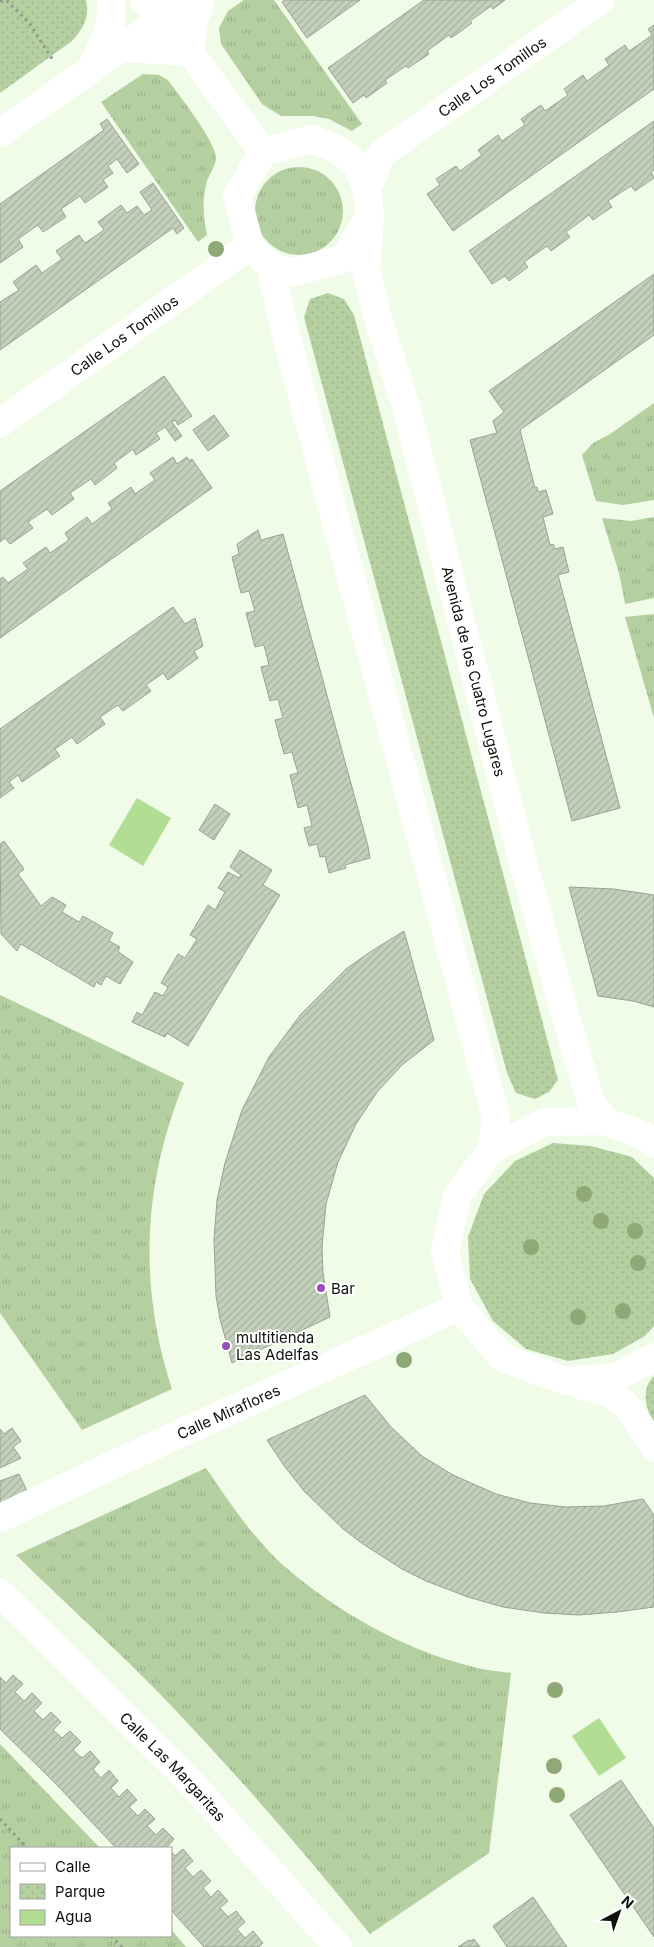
<svg xmlns="http://www.w3.org/2000/svg" width="654" height="1947" font-family="Inter,sans-serif">
<style>
.grass{fill:url(#grass-tufts)}
.park{fill:url(#park-dots)}
.water{fill:#b1de92}
.building{fill:url(#building-hatch);stroke:#98a390}
.lines{fill:none;stroke-linecap:round;stroke-linejoin:round}
.path{stroke:#90998a;stroke-width:3;stroke-dasharray:2.5 4;stroke-linecap:butt}
.minor{stroke:#fff;stroke-width:28}
.major{stroke:#fff;stroke-width:28}
.tree{fill:#8ea976}
.poi-dot{fill:#984cbe;stroke:#fff;stroke-width:2}
.labels{text-anchor:middle;dominant-baseline:central;stroke-width:4;stroke-linejoin:round;paint-order:stroke}
.street-label{font-size:15px;fill:#0e120b;stroke:#fff}
.poi-label{font-size:15px;fill:#0e120b;stroke:#fff;text-anchor:start}
</style>
<defs>
<pattern id="grass-tufts" width="24" height="20" patternUnits="userSpaceOnUse" patternTransform="scale(1.25)"><rect width="24" height="20" fill="#b4d0a1"/><path d="M3 7l-1-3M5 7V3M7 7l1-3M15 17l-1-3M17 17v-4M19 17l1-3" fill="none" stroke="#9ab289"/></pattern>
<pattern id="park-dots" width="8" height="8" patternUnits="userSpaceOnUse" patternTransform="scale(1.25)"><rect width="8" height="8" fill="#b4d0a1"/><path d="M2 2h.1M6 6h.1" fill="none" stroke="#9ab289" stroke-width="1.8" stroke-linecap="round"/></pattern>
<pattern id="building-hatch" width="6" height="6" patternUnits="userSpaceOnUse" patternTransform="scale(1.25)"><rect width="6" height="6" fill="#c4d0bc"/><path d="M-1 1l2-2M0 6l6-6M5 7l2-2" fill="none" stroke="#a7b2a0"/></pattern>
</defs>
<rect width="100%" height="100%" fill="#f0fce8"/>
<g class="grass">
<path d="M244 0H274L362 124 352 131 329 119 313 116H281L262 104 221 44 219 28 228 11Z"/>
<path d="M143 74 159 75 168 80C178 94 218 144 216 159 215 166 210 174 207 181 202 198 203 217 207 235L198 242 101 102Z"/>
<circle cx="299" cy="211" r="44"/>
<path d="M654 403V500L623 505 596 501 582 455 593 443 610 434Z"/>
<path d="M654 517V598L625 604 619 573 602 518 631 521Z"/>
<path d="M654 614V718L625 617Z"/>
<path d="M0 995 184 1083C143 1183 138 1286 172 1389L82 1430 0 1313Z"/>
<path d="M206 1468C229 1502 253 1538 284 1566 336 1611 402 1649 470 1666 483 1670 497 1671 511 1673L489 1853 370 1934C303 1850 233 1770 158 1692 112 1645 63 1601 16 1555Z"/>
<path d="M0 1744 100 1848H11V1936H171V1929L186 1947H0Z"/>
</g>
<g class="park">
<path d="M0 0H86C90 17 83 29 72 41L0 93Z"/>
<path d="M328 293 344 299 354 315 558 1080 549 1092 535 1099 516 1093 507 1073 304 317 310 299Z"/>
<path d="M553 1143 591 1146 632 1157 654 1178V1326L645 1336 613 1354 568 1361 526 1349 493 1321 470 1279 468 1237 484 1194 515 1161Z"/>
<path d="M654 1376V1422C645 1409 641 1388 654 1376Z"/>
</g>
<g class="water">
<path d="M137 798 171 818 143 866 109 845Z"/>
<path d="M599 1718 626 1758 599 1776 572 1736Z"/>
</g>
<g class="building">
<path d="M285 0H360L307 38 282 2Z"/>
<path d="M424 0H505L493 9 491 6 470 21 472 23 461 31 451 38 449 35 427 51 429 54 408 68 406 66 385 80 387 83 366 98 364 95 353 103 328 68Z"/>
<path d="M654 25V89L453 231 427 194 440 185 436 179 456 166 460 171 482 155 478 150 498 135 502 141 525 125 521 119 541 105 545 111 568 95 564 89 583 75 587 81 609 65 605 59 625 45 629 51 641 43 652 35 648 29Z"/>
<path d="M107 119 139 164 127 173 117 159 108 166 113 173 103 180 108 187 85 203 80 196 61 209 66 217 43 232 38 225 18 239 23 247 0 263V204L104 130 100 124Z"/>
<path d="M654 121V170L651 172 654 178 635 191 631 186 620 193 608 201 612 207 593 220 589 215 577 224 566 232 570 237 551 251 547 246 524 262 528 267 509 281 505 276 492 284 469 251Z"/>
<path d="M153 183 184 228 177 234 173 228 0 350V302L19 290 13 282 36 265 42 273 62 259 56 251 79 235 85 243 104 230 98 222 121 205 127 213 137 206 144 215 152 210 140 192Z"/>
<path d="M654 274V335L520 430 535 488 537 487 538 492 546 490 553 514 543 517 550 545 553 544 555 549 563 547 569 572 558 575 620 808 572 821 470 440 497 433 493 421 504 412 489 391Z"/>
<path d="M164 376 192 416 178 425 175 420 172 422 182 436 175 441 165 427 156 433 160 439 136 455 133 449 114 463 117 468 95 485 91 479 70 493 74 499 52 515 47 509 28 522 33 528 10 544 5 538 0 542V491Z"/>
<path d="M214 415 229 436 208 451 193 430Z"/>
<path d="M173 457 177 464 187 457 189 461 192 459 212 488 0 638V579L3 577 8 583 28 569 23 563 46 547 50 553 69 540 65 533 87 517 92 524 112 509 108 503 131 487 135 494 155 480 150 473Z"/>
<path d="M258 530 261 540 283 534 368 846 370 858 345 865 346 868 329 873 325 856 320 857 317 844 309 846 304 828 312 826 307 805 298 808 290 775 298 773 292 752 284 754 275 720 283 718 278 699 270 701 261 667 269 665 264 645 255 647 246 613 255 611 249 591 241 593 232 557 239 554 237 544Z"/>
<path d="M173 607 185 624 195 618 203 646 194 651 198 658 168 680 163 673 146 685 151 691 123 711 118 705 100 717 105 724 77 744 72 737 55 749 60 756 22 782 18 775 9 782 14 788 0 798V729Z"/>
<path d="M215 804 230 814 214 840 199 830Z"/>
<path d="M4 841 24 869 18 874 41 906 52 897 66 905 62 912 79 922 83 916 113 933 109 941 120 947 118 951 120 953 133 962 120 984 106 976 101 985 96 982 94 987 21 944 17 951 1 934 0 844Z"/>
<path d="M240 850 272 870 263 885 280 895 196 1033 188 1046 167 1033 165 1037 132 1022 137 1012 142 1015 155 992 163 996 168 987 161 983 178 954 185 958 197 939 190 935 208 905 215 910 225 892 218 888 228 872 239 878 241 875 242 876 230 867Z"/>
<path d="M569 887 614 889 654 895V1007L633 1001 598 996Z"/>
<path d="M404 931 434 1040 402 1065 377 1092 356 1124 338 1162 326 1204 322 1247 323 1273 330 1317 232 1363 220 1319 216 1296 214 1240 217 1200 225 1163 242 1110 269 1057 301 1014 346 969 370 952Z"/>
<path d="M365 1395 391 1427 422 1456 453 1475 496 1494 530 1503 566 1507 604 1506 643 1499 654 1515V1607L617 1612 579 1615 544 1613 503 1607 468 1597 426 1581 402 1569 363 1544 342 1528 304 1491 285 1467 267 1440Z"/>
<path d="M12 1428 21 1441 13 1447 21 1458 0 1468V1429L4 1434Z"/>
<path d="M19 1474 27 1491 0 1504V1481Z"/>
<path d="M13 1675 23 1684 15 1692 24 1701 32 1693 42 1703 34 1711 43 1720 51 1712 61 1722 53 1730 62 1738 70 1731 81 1742 73 1750 82 1758 90 1751 100 1762 93 1769 101 1778 109 1770 118 1781 111 1788 119 1797 127 1789 137 1800 129 1807 138 1816 145 1809 155 1819 147 1826 156 1835 163 1828 174 1839 167 1847 168 1848H116L56 1784 0 1729V1677L6 1683Z"/>
<path d="M621 1780 654 1828V1937L570 1815Z"/>
<path d="M183 1849 193 1861 185 1868 193 1877 201 1870 211 1881 203 1888 211 1897 218 1890 228 1901 220 1908 228 1917 236 1911 245 1922 237 1929 245 1938 253 1931 263 1943 259 1947H204L171 1910V1851L175 1856Z"/>
<path d="M533 1897 556 1931 567 1947H507L493 1926Z"/>
<path d="M474 1939 480 1947H458L469 1940 470 1941Z"/>
</g>
<g class="lines">
<g class="path">
<path d="M0 1H7L30 24 54 62"/>
<path d="M0 1819 27 1848"/>
<path d="M111 1936 122 1947"/>
</g>
<g class="minor">
<path d="M122 48 190 52 194 22 201 0"/>
<path d="M91 69C102 46 115 26 111 0"/>
<path d="M0 133 190 0"/>
<path id="s1" d="M367 190 381 154 601 0"/>
<path id="s2" d="M0 423 250 246"/>
<path id="s3" d="M0 1518 207 1421 459 1307"/>
<path id="s4" d="M0 1593 183 1774 338 1947"/>
</g>
<g class="major">
<path d="M144 0 165 18 263 152"/>
<path id="s5" d="M370 215 344 259 294 272 271 267 250 246 237 196 263 152 312 139 337 149 357 165 367 190 370 215 366 270 378 319 406 406 522 858 565 1014 591 1102 605 1121"/>
<path d="M271 267 284 328 496 1117 491 1150"/>
<path d="M654 1144 645 1136 605 1121 545 1122 491 1150 457 1196 445 1252 459 1307 503 1358 566 1381 616 1377 654 1357"/>
<path d="M577 1384 611 1394 627 1406 654 1447"/>
</g>
</g>
<g class="tree">
<circle cx="216" cy="249" r="8"/>
<circle cx="584" cy="1194" r="8"/>
<circle cx="601" cy="1221" r="8"/>
<circle cx="635" cy="1231" r="8"/>
<circle cx="531" cy="1247" r="8"/>
<circle cx="638" cy="1263" r="8"/>
<circle cx="623" cy="1311" r="8"/>
<circle cx="578" cy="1317" r="8"/>
<circle cx="404" cy="1360" r="8"/>
<circle cx="555" cy="1690" r="8"/>
<circle cx="554" cy="1766" r="8"/>
<circle cx="557" cy="1795" r="8"/>
</g>
<g class="poi-dot">
<circle cx="321" cy="1288" r="5"/>
<circle cx="226" cy="1346" r="5"/>
</g>
<g class="labels">
<g class="street-label">
<text stroke="none"><textPath href="#s1" startOffset="174">Calle Los Tomillos</textPath></text>
<text stroke="none"><textPath href="#s2" startOffset="152">Calle Los Tomillos</textPath></text>
<text stroke="none"><textPath href="#s5" startOffset="885">Avenida de los Cuatro Lugares</textPath></text>
<text stroke="none"><textPath href="#s3" startOffset="252">Calle Miraflores</textPath></text>
<text stroke="none"><textPath href="#s4" startOffset="245">Calle Las Margaritas</textPath></text>
</g>
<g class="poi-label">
<text x="331" y="1288">Bar</text>
<text x="236" y="1337">multitienda<tspan x="236" dy="17">Las Adelfas</tspan></text>
</g>
</g>
<rect x="10" y="1847" width="162" height="90" fill="#ffffff" stroke="#9fa09d"/>
<rect x="20" y="1863" width="25" height="8" fill="#ffffff" stroke="#9fa09d"/>
<text x="55" y="1872" font-size="15" fill="#0e120b">Calle</text>
<rect x="20" y="1884" width="25" height="15" fill="url(#park-dots)" stroke="#9fa09d"/>
<text x="55" y="1897" font-size="15" fill="#0e120b">Parque</text>
<rect x="20" y="1910" width="25" height="15" fill="#b1de92" stroke="#9fa09d"/>
<text x="55" y="1922" font-size="15" fill="#0e120b">Agua</text>
<g transform="translate(619 1912) rotate(41)" stroke="#ffffff" stroke-width="4" paint-order="stroke">
<path d="M0-4L9 19L0 12L-9 19Z" fill="#0e120b"/>
<text y="-8" font-size="14" font-weight="bold" text-anchor="middle" fill="#0e120b">N</text>
</g>
</svg>
